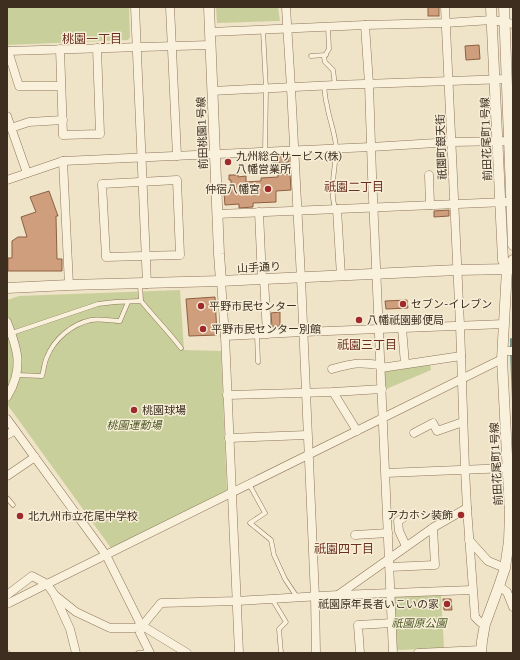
<svg xmlns="http://www.w3.org/2000/svg" width="520" height="660" font-family="'IBM Plex Serif','Noto Sans JP',serif">
<style>
.green{fill:#c9cf9b}
.lines{fill:none;stroke-linecap:round;stroke-linejoin:round}
.stream{stroke:#6f938a;stroke-width:2}
.building{fill:#cf9f7d;stroke:#8d5f41}
.service-casing{stroke:#8d765c;stroke-width:5}
.minor-casing{stroke:#8d765c;stroke-width:9}
.tertiary-casing{stroke:#8d765c;stroke-width:11}
.service{stroke:#faf1dc;stroke-width:4}
.minor{stroke:#faf1dc;stroke-width:8}
.tertiary{stroke:#faf1dc;stroke-width:10}
.poi-dot{fill:#9e2a2b;stroke:#f7eed8;stroke-width:1.5}
.labels{text-anchor:middle;dominant-baseline:central;stroke-width:3;stroke-linejoin:round;paint-order:stroke}
.street-label{font-size:11px;fill:#3d2e20;stroke:#f7eed8}
.poi-label{font-size:11px;fill:#3d2e20;stroke:#f7eed8;text-anchor:start}
.park-label{font-size:11px;font-style:italic;fill:#4d5a26;stroke:#f7eed8}
.neighbourhood-label{font-size:12px;fill:#6b2e1e;stroke:#f7eed8}
</style>
<rect width="100%" height="100%" fill="#f0e4c8"/>
<g class="green">
<path d="M7 7H129L130 37 128 40 7 45Z"/>
<path d="M216 7H278L280 21 217 23Z"/>
<path d="M180 290 184 350 221 351 227 492 111 548 7 404V300L19 296Z"/>
<path d="M430 362 431 370 384 390 383 370Z"/>
<path d="M441 594 444 648 399 650 396 648 394 599 396 596Z"/>
</g>
<g class="lines">
<g class="stream">
<path d="M511 339V348"/>
<path d="M511 352 513 401"/>
</g>
</g>
<g class="building">
<rect x="428" y="7" width="11" height="9"/>
<path d="M479 45 480 59 466 60 465 46Z"/>
<path d="M289 156V162L273 163V157Z"/>
<path d="M290 174 291 190 276 191V202L253 203V207L239 208V204L225 205 224 193H231V180H229V175H238V177L246 176V182L261 181V178L278 177V175Z"/>
<path d="M49 191 58 216H56L57 259H62V271H8V258H12V241L18 237H27L21 217 36 212 30 197Z"/>
<path d="M449 210V216L434 217V211Z"/>
<path d="M215 297 217 335 189 336 186 299Z"/>
<path d="M407 300 408 308 386 309 385 301Z"/>
<path d="M280 312V326L272 327 271 313Z"/>
<path d="M443 599H451L452 610H444Z"/>
</g>
<g class="lines">
<g class="service-casing">
<g id="service">
<path d="M328 27 329 49 324 57 325 62 333 70 335 85"/>
<path d="M263 30 266 89 265 152"/>
<path d="M311 56 326 55"/>
<path d="M324 86C325 92 325 99 327 105 329 119 335 132 336 147 336 169 329 187 335 209"/>
<path d="M140 284 141 301"/>
<path d="M12 333 98 304 115 302 141 301C154 317 169 332 181 348"/>
<path d="M257 335 258 362"/>
<path d="M17 375 42 376C44 370 44 363 47 357 54 339 72 324 91 320 100 318 111 321 120 321L128 302"/>
<path d="M249 484 265 513 250 523 271 540 274 555 285 579 297 597"/>
<path d="M7 498 13 505"/>
<path d="M272 599 286 622 279 629 281 653"/>
<path d="M7 653H8"/>
<path d="M138 653 149 652"/>
</g>
</g>
<g class="minor-casing">
<g id="minor">
<path d="M135 7 147 284"/>
<path d="M170 7 177 156"/>
<path d="M286 7 291 88 301 278 315 597 316 653"/>
<path d="M445 7 460 325 465 469 467 508 475 617 480 622 485 624"/>
<path d="M365 25 369 84 372 175 393 653"/>
<path d="M210 32 365 25 445 23 492 20 504 22 513 24"/>
<path d="M60 49 63 135 100 134 97 48"/>
<path d="M7 51 210 45"/>
<path d="M8 51 19 86H61"/>
<path d="M212 91 335 85 507 79"/>
<path d="M7 116 27 173"/>
<path d="M11 128 29 122 63 120"/>
<path d="M63 161 69 285"/>
<path d="M429 175 430 205"/>
<path d="M7 180 63 161 371 147 452 142 509 141 513 140"/>
<path d="M177 180 180 255 106 257 102 184Z"/>
<path d="M337 209 341 276"/>
<path d="M259 212 262 279"/>
<path d="M217 214 506 202"/>
<path d="M264 279 267 334"/>
<path d="M221 281 225 336 239 653"/>
<path d="M7 322C18 350 24 369 7 397"/>
<path d="M402 328 405 364"/>
<path d="M225 336 303 332 504 324"/>
<path d="M502 351H513"/>
<path d="M381 368 461 356"/>
<path d="M332 369C353 363 360 362 381 365"/>
<path d="M333 392 357 431"/>
<path d="M227 395 333 392 382 389"/>
<path d="M7 419 106 555 141 625 187 653"/>
<path d="M414 433 433 423 437 431 463 422"/>
<path d="M7 435 15 430"/>
<path d="M229 438 307 435"/>
<path d="M386 473 508 468"/>
<path d="M7 476 35 457"/>
<path d="M403 518 398 521 399 531 406 546"/>
<path d="M355 535 388 533"/>
<path d="M469 540 488 561 505 568"/>
<path d="M390 567 435 565 433 528"/>
<path d="M499 586 507 592 513 607"/>
<path d="M7 595 32 576 47 584 502 359"/>
<path d="M338 595 434 527 467 508"/>
<path d="M56 596 76 612 110 628H135L141 625"/>
<path d="M9 603 47 584 54 594 70 629 76 653"/>
<path d="M150 653 140 633 142 626 161 603 237 601 338 595 472 590"/>
<path d="M360 653 358 625 392 623"/>
<path d="M418 653 481 650"/>
</g>
</g>
<g class="tertiary-casing">
<g id="tertiary">
<path d="M209 7 219 254 221 281"/>
<path d="M491 7 503 260 507 269 513 260"/>
<path d="M504 7 513 245"/>
<path d="M7 288 69 285 221 281 457 270 513 269"/>
<path d="M481 653 482 641 485 624 499 586 505 568 509 541 510 513 502 359 507 269"/>
</g>
</g>
<use href="#service" class="service"/>
<use href="#minor" class="minor"/>
<use href="#tertiary" class="tertiary"/>
</g>
<g class="poi-dot">
<circle cx="228" cy="162" r="4"/>
<circle cx="268" cy="189" r="4"/>
<circle cx="403" cy="304" r="4"/>
<circle cx="201" cy="306" r="4"/>
<circle cx="359" cy="320" r="4"/>
<circle cx="203" cy="329" r="4"/>
<circle cx="134" cy="410" r="4"/>
<circle cx="461" cy="515" r="4"/>
<circle cx="20" cy="516" r="4"/>
<circle cx="447" cy="604" r="4"/>
</g>
<g class="labels">
<g class="street-label">
<text transform="translate(202 133) rotate(-92)">前田桃園1号線</text>
<text transform="translate(486 139) rotate(-92)">前田花尾町1号線</text>
<text transform="translate(441 147) rotate(-92)">祇園町銀天街</text>
<text transform="translate(259 267) rotate(-3)">山手通り</text>
<text transform="translate(496 464) rotate(-93)">前田花尾町1号線</text>
</g>
<g class="poi-label">
<text x="236" y="156">九州総合サービス(株)<tspan x="236" dy="13">八幡営業所</tspan></text>
<text x="260" y="189" text-anchor="end">仲宿八幡宮</text>
<text x="411" y="304">セブン-イレブン</text>
<text x="209" y="306">平野市民センター</text>
<text x="367" y="320">八幡祇園郵便局</text>
<text x="211" y="329">平野市民センター別館</text>
<text x="142" y="410">桃園球場</text>
<text x="453" y="515" text-anchor="end">アカホシ装飾</text>
<text x="28" y="516">北九州市立花尾中学校</text>
<text x="439" y="604" text-anchor="end">祇園原年長者いこいの家</text>
</g>
<g class="park-label">
<text x="134" y="425">桃園運動場</text>
<text x="419" y="623">祇園原公園</text>
</g>
<g class="neighbourhood-label">
<text x="92" y="38">桃園一丁目</text>
<text x="354" y="186">祇園二丁目</text>
<text x="367" y="344">祇園三丁目</text>
<text x="344" y="548">祇園四丁目</text>
</g>
</g>
<rect width="520" height="660" fill="none" stroke="#3d2e20" stroke-width="16"/>
</svg>
